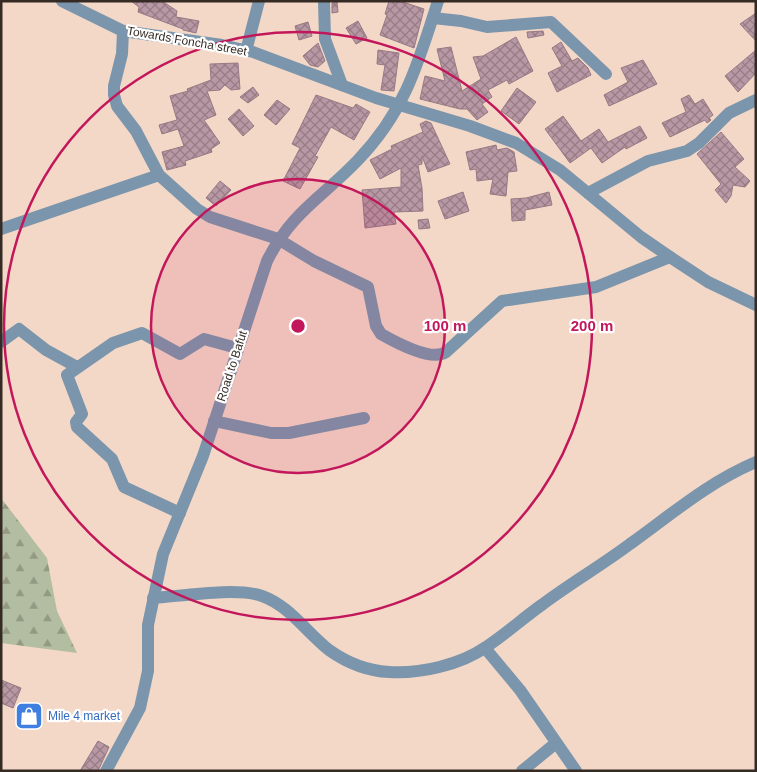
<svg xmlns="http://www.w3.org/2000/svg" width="757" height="772" font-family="Helvetica,sans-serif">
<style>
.forest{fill:url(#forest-firs)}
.building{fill:url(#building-cross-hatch);stroke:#967983}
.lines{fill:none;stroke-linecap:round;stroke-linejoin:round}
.minor{stroke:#7b96ac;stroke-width:12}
.ring{fill:none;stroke:#c2185b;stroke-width:2.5}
.labels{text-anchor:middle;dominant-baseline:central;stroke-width:4.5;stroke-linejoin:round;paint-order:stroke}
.street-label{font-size:12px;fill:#352b24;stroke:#fff}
.shop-label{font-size:12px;fill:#366cbe;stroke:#fff;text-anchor:start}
.centre{fill:#c2185b;stroke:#fff;stroke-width:2.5}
.ring-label{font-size:15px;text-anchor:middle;font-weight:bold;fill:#c2185b;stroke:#fff;stroke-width:4.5;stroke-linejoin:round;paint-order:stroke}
</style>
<defs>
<pattern id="forest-firs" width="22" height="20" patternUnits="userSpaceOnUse" patternTransform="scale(1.25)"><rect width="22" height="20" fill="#b3bda1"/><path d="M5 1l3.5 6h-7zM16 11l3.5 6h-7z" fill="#929a83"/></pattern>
<pattern id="building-cross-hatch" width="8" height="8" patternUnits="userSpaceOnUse" patternTransform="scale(1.25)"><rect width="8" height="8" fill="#b898a4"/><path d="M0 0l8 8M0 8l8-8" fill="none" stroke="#967c85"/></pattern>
</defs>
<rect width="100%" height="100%" fill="#f4d8c7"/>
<path class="forest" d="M1 498 47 558 57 611 77 653 1 643Z"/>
<g class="building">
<path d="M131 1H162L177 11 176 17 199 21 196 33 183 30V29L138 12 139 7Z"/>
<path d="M389 1H400L424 9 414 48 380 35 387 15 385 14Z"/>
<path d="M337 2 338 12 332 13V3Z"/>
<path d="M756 13V41L740 24Z"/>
<path d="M358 21 367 38 356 44 346 28Z"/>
<path d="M308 22 312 36 299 40 295 26Z"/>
<path d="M543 31 544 35 528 38 527 32Z"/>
<path d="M516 37 533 71 509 84 507 80 488 90 492 97 482 104 488 112 477 120 467 109H460L420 99 425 76 445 81 437 49 451 47 462 91 481 79 473 57 483 56Z"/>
<path d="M561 42 572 61 578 58 588 68 591 75 557 92 548 73 562 66 552 48Z"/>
<path d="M318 43 325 61 318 67 310 65 303 56Z"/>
<path d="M378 50 399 53 394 91 381 90 385 65 377 64Z"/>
<path d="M756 50V73L738 92 725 76Z"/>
<path d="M643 60 657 84 609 106 604 95 628 82 621 68Z"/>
<path d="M238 63 240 89 231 90 225 85 220 90 207 91 216 115 204 120 220 143 211 149 212 152 185 161 186 165 167 170 162 152 184 146 178 129 162 134 159 125 177 120 170 96 188 91 187 89 211 80 210 64Z"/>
<path d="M253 87 259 95 248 103 240 97Z"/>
<path d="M517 88 536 102 519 124 501 111Z"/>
<path d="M316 95 353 108 356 104 370 112 354 140 331 127 315 156 318 157 300 189 283 181 300 148 292 144Z"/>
<path d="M689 95 695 104 703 99 713 115 709 118 711 120 707 123 705 120 670 137 662 123 686 112 681 99Z"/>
<path d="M277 100 290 109 276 125 264 115Z"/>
<path d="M239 109 254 126 243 136 228 119Z"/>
<path d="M563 116 581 141 599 129 608 142 640 126 647 138 626 149 625 147 602 163 591 148 570 163 545 129Z"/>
<path d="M426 121 431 123 450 164 428 172 422 156V164L418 165 422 188 423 211 394 212 396 224 365 228 362 190 401 187V168L380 179 370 160 392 149 391 146 423 132 420 124Z"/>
<path d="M721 132 744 159 735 167 750 181 745 187 733 185 731 196 726 203 715 190 721 184 697 154Z"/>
<path d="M496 145 497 150 507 148 514 152 517 171 508 172 506 196 490 194 493 179 477 181 476 169 470 170 466 152Z"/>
<path d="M220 181 231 190 216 206 206 198Z"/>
<path d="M463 192 469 211 445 219 438 201Z"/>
<path d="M549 192 552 205 525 210V220L512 221 511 199 526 198Z"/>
<path d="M428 219 430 228 419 229 418 220Z"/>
<path d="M1 680 21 688 13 708 1 703Z"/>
<path d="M98 741 109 747 98 771H80Z"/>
</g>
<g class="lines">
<g class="minor">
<path d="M62 1 123 31 222 45 253 52 376 98 470 126 516 143 560 170 641 237 670 257 708 282 756 305"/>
<path d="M324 1 325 39 342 85"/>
<path d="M433 18 461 21 487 27 551 22 606 74"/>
<path d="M123 31 122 54 114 86V95L117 106 136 131 159 175 197 209 210 217 278 239 314 261 368 287 376 326 381 334C395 342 432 362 446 352L502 301 596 287 670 257"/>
<path d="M246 51 259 1"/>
<path d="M588 193 648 161 687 151 699 143 729 113 756 100"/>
<path d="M1 229 159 175"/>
<path d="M1 342 19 329 46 350 77 367"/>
<path d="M214 421 271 433H289L364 418"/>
<path d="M180 513 124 487 112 459 77 427 76 422 82 414 67 375 113 343 142 333 180 354 204 339 237 348"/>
<path d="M153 598C182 596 236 587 262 596 290 606 306 632 329 650 346 662 368 671 389 672 420 674 460 665 486 647 506 634 523 618 543 604 571 583 602 565 630 544 672 514 707 483 756 462"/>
<path d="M485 648 520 690 576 771"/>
<path d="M106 771 140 708 148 671V625L163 554 203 456 267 261C292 211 323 197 358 160 405 111 418 64 438 1"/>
<path d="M522 771 556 743"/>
</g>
</g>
<circle cx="298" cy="326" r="147" fill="#c2185b" fill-opacity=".12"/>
<g class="ring">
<circle cx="298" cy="326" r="147"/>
<circle cx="298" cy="326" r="294"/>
</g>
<defs>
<g id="shop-square" transform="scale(1.4375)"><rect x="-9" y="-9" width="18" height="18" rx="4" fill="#3f7fe0" stroke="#fff"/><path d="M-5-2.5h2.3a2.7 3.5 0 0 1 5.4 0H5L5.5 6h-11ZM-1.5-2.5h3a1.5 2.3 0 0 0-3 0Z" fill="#fff"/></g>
</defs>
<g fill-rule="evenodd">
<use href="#shop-square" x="29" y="716"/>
</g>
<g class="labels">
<g class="street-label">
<text transform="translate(187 41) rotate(10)">Towards Foncha street</text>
<text transform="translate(232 366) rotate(-72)">Road to Bafut</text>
</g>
<g class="shop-label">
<text x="48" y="716">Mile 4 market</text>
</g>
</g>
<circle cx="298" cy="326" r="8" class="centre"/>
<g class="ring-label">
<text x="445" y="331">100 m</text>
<text x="592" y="331">200 m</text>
</g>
<rect width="757" height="772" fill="none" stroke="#352b24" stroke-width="5"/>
</svg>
